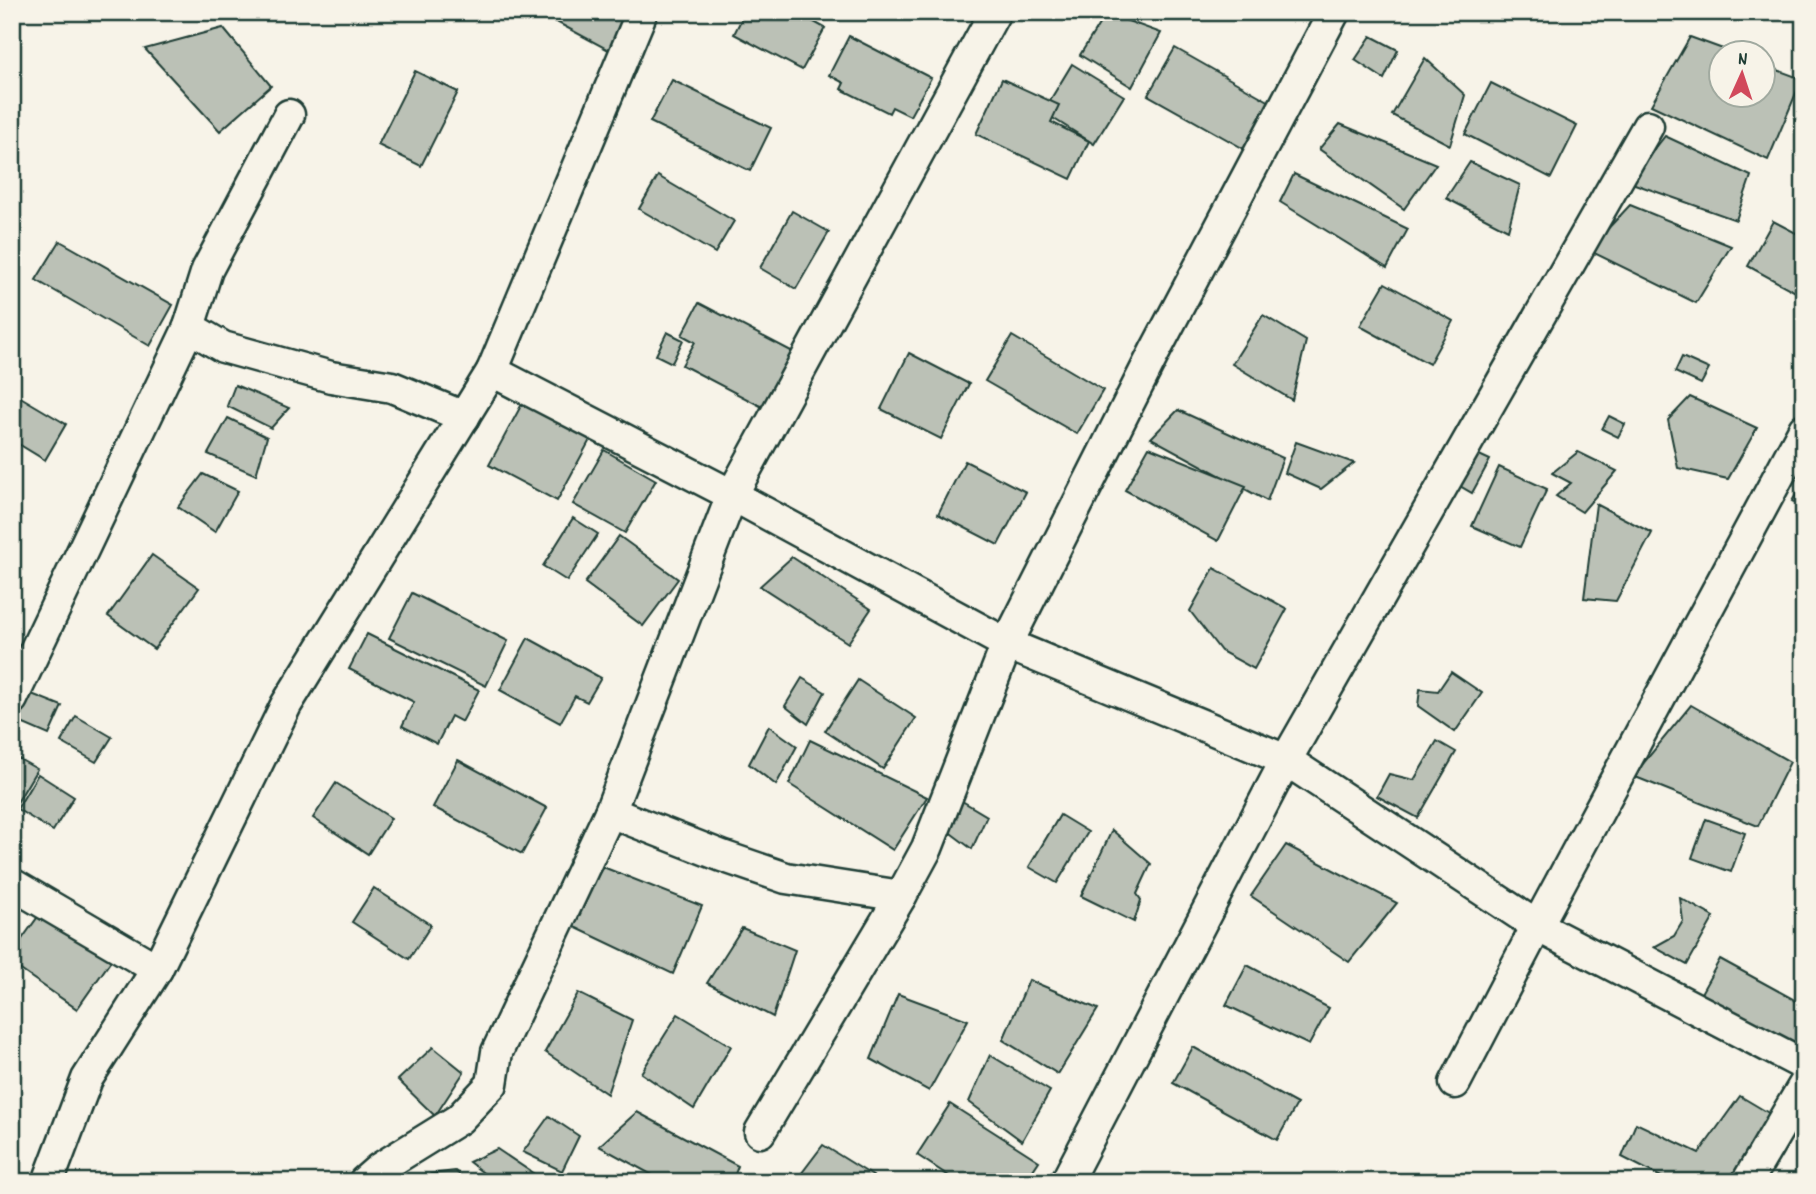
<svg xmlns="http://www.w3.org/2000/svg" width="1816" height="1194" font-family="Dekko,sans-serif">
<style>
.building{fill:#bbc1b6;stroke:#1f3d34;stroke-width:2}
.lines{fill:none;stroke-linecap:round;stroke-linejoin:round}
.minor-casing{stroke:#1f3d34;stroke-width:35}
.minor{stroke:#f7f3e8;stroke-width:30}
</style>
<rect width="100%" height="100%" fill="#f7f3e8"/>
<filter id="ink" filterUnits="userSpaceOnUse"><feTurbulence type="fractalNoise" baseFrequency=".0143" numOctaves="2"/><feDisplacementMap in="SourceGraphic" scale="14" xChannelSelector="R" yChannelSelector="G"/><feConvolveMatrix kernelMatrix="1 2 1 2 8 2 1 2 1" color-interpolation-filters="sRGB"/></filter>
<g filter="url(#ink)">
<g class="building">
<path d="M552 12H636L614 53 549 18Z"/>
<path d="M745 12H796L825 28 802 70 734 34Z"/>
<path d="M1106 13 1161 33 1132 87 1080 55Z"/>
<path d="M223 28 271 86 220 131 145 49Z"/>
<path d="M849 36 931 78 910 116 892 107 889 113 841 89 844 83 829 75Z"/>
<path d="M1371 36 1398 50 1384 79 1355 60Z"/>
<path d="M1690 37 1731 52H1722V94H1764V65L1802 79 1768 160 1651 105Z"/>
<path d="M1175 48 1279 107 1253 154 1148 95Z"/>
<path d="M1425 58 1465 95 1450 145 1392 115Z"/>
<path d="M1072 64 1124 96 1094 144 1043 112Z"/>
<path d="M415 71 458 92 421 166 378 145Z"/>
<path d="M1002 79 1059 105 1051 122 1089 141 1071 179 976 134Z"/>
<path d="M672 80 771 128 750 171 650 122Z"/>
<path d="M1491 83 1577 126 1551 178 1465 134Z"/>
<path d="M1340 124 1436 164 1404 209 1319 149Z"/>
<path d="M1665 136 1751 176 1736 220 1629 182Z"/>
<path d="M1470 162 1520 185 1508 230 1446 198Z"/>
<path d="M1294 174 1408 229 1387 268 1280 202Z"/>
<path d="M658 176 734 221 715 253 639 209Z"/>
<path d="M1630 205 1731 246 1696 303 1588 250Z"/>
<path d="M792 211 829 232 796 289 760 268Z"/>
<path d="M1773 221 1804 237V290L1801 295 1748 266Z"/>
<path d="M60 241 173 305 150 346 36 280Z"/>
<path d="M1385 283 1453 321 1429 364 1360 326Z"/>
<path d="M699 303 795 353 766 409 682 365 695 342 682 335Z"/>
<path d="M1263 315 1306 341 1292 400 1232 364Z"/>
<path d="M667 332 683 340 672 363 656 355Z"/>
<path d="M1012 336 1103 390 1077 434 985 381Z"/>
<path d="M909 353 969 384 941 439 881 409Z"/>
<path d="M1682 357 1709 369 1701 384 1675 372Z"/>
<path d="M235 385 289 408 271 428 227 406Z"/>
<path d="M12 392 66 424 45 460 12 440Z"/>
<path d="M1690 397 1757 428 1728 479 1678 468 1668 420Z"/>
<path d="M523 402 591 438 557 501 489 465Z"/>
<path d="M1178 410 1283 458 1267 501 1151 438Z"/>
<path d="M1609 416 1625 424 1618 437 1602 429Z"/>
<path d="M228 418 267 437 256 475 208 454Z"/>
<path d="M1296 442 1354 463 1321 489 1285 473Z"/>
<path d="M1149 447 1246 486 1218 541 1125 490Z"/>
<path d="M604 450 656 480 625 533 573 504Z"/>
<path d="M1578 452 1617 471 1582 512 1556 496 1571 483 1552 473Z"/>
<path d="M1477 454 1490 460 1472 493 1460 486Z"/>
<path d="M965 461 1026 492 998 545 938 514Z"/>
<path d="M1499 467 1547 489 1520 547 1472 526Z"/>
<path d="M203 474 238 491 215 532 178 507Z"/>
<path d="M1804 482V507L1792 501Z"/>
<path d="M1596 504 1652 533 1616 601 1584 598Z"/>
<path d="M573 518 598 534 567 581 543 566Z"/>
<path d="M619 536 678 579 643 626 585 583Z"/>
<path d="M152 555 199 588 154 649 108 616Z"/>
<path d="M792 557 871 609 848 643 760 586Z"/>
<path d="M1214 568 1287 609 1254 669 1221 651 1190 611Z"/>
<path d="M412 593 508 641 486 686 389 638Z"/>
<path d="M367 634 479 690 462 722 451 716 437 744 402 726 414 702 349 669Z"/>
<path d="M528 638 601 678 587 702 575 696 560 723 500 690Z"/>
<path d="M1451 672 1482 693 1455 732 1418 706 1420 689 1438 691Z"/>
<path d="M802 678 825 692 808 724 785 706Z"/>
<path d="M858 680 916 718 883 769 825 731Z"/>
<path d="M24 691 62 706 49 735 12 719Z"/>
<path d="M1691 705 1790 762 1758 826 1633 776Z"/>
<path d="M76 716 112 737 96 762 61 742Z"/>
<path d="M769 726 797 746 776 785 749 764Z"/>
<path d="M810 740 927 797 893 850 789 784Z"/>
<path d="M1437 741 1456 752 1418 818 1377 796 1389 774 1414 780Z"/>
<path d="M12 755 37 769 15 806 12 804Z"/>
<path d="M458 760 547 808 522 854 433 807Z"/>
<path d="M38 774 74 797 53 831 17 809Z"/>
<path d="M336 783 391 818 368 854 313 818Z"/>
<path d="M957 798 987 816 972 849 944 828Z"/>
<path d="M1060 815 1088 832 1057 883 1029 867Z"/>
<path d="M1706 819 1745 833 1731 872 1692 858Z"/>
<path d="M1112 830 1151 864 1137 894 1141 900 1134 922 1081 896Z"/>
<path d="M1286 845 1397 903 1349 962 1251 896Z"/>
<path d="M603 867 702 906 673 974 566 923Z"/>
<path d="M374 888 431 925 409 959 352 922Z"/>
<path d="M1680 898 1714 917 1687 965 1654 947 1674 936 1683 921Z"/>
<path d="M47 904 117 952 77 1009 12 964V953Z"/>
<path d="M742 928 795 950 773 1017 707 983Z"/>
<path d="M1720 959 1804 1005V1045L1801 1050 1700 995Z"/>
<path d="M1247 965 1329 1008 1309 1045 1226 1005Z"/>
<path d="M1029 980 1098 1009 1058 1074 1003 1040Z"/>
<path d="M578 993 632 1020 607 1094 545 1052Z"/>
<path d="M898 994 968 1020 929 1091 871 1059Z"/>
<path d="M678 1014 731 1046 694 1109 641 1073Z"/>
<path d="M433 1047 464 1072 435 1116 398 1080Z"/>
<path d="M1193 1047 1297 1104 1277 1140 1173 1083Z"/>
<path d="M990 1055 1050 1091 1022 1141 969 1102Z"/>
<path d="M1740 1096 1772 1115 1734 1182H1671L1622 1157 1636 1123 1699 1153Z"/>
<path d="M950 1104 1039 1161 1025 1182H958L917 1155Z"/>
<path d="M637 1112 738 1166 732 1182H665L599 1146Z"/>
<path d="M549 1116 579 1136 562 1171 523 1152Z"/>
<path d="M823 1145 873 1176 870 1182H795Z"/>
<path d="M497 1149 546 1182H495L469 1162Z"/>
<path d="M455 1171 469 1182H439L431 1174Z"/>
</g>
<g class="lines">
<g class="minor-casing">
<g id="minor">
<path d="M189 327 207 270 289 115"/>
<path d="M492 371 642 12"/>
<path d="M12 699 189 327 223 347 331 377 392 387 464 417"/>
<path d="M610 812 722 856 786 878 901 896"/>
<path d="M12 884 157 969"/>
<path d="M1455 1083 1537 926 1804 429"/>
<path d="M760 1132 901 896 927 848 1007 644 1155 351 1334 12"/>
<path d="M48 1182 87 1079 157 969 286 705 492 371 732 495 1007 644 1286 760 1537 926 1804 1065"/>
<path d="M364 1182 380 1168 459 1119 492 1084 497 1052 610 812 732 495 995 12"/>
<path d="M1066 1182 1286 760 1648 126"/>
<path d="M1747 1182 1804 1085"/>
</g>
</g>
<use href="#minor" class="minor"/>
</g>
</g>
<rect width="1816" height="1194" fill="none" stroke="#f7f3e8" stroke-width="42"/>
<rect x="21" y="21" width="1774" height="1152" fill="none" stroke="#1f3d34" stroke-width="2.5" filter="url(#ink)"/>
<g transform="translate(1742 74) rotate(3)"><circle r="33" fill="#f7f3e8" stroke="#a1aaa0" stroke-width="2"/>
<path d="M0-5L12 26L0 18L-12 26Z" fill="#d1495b"/>
<text y="-10" font-size="19" font-weight="bold" text-anchor="middle" fill="#1f3d34">N</text>
</g>
</svg>
